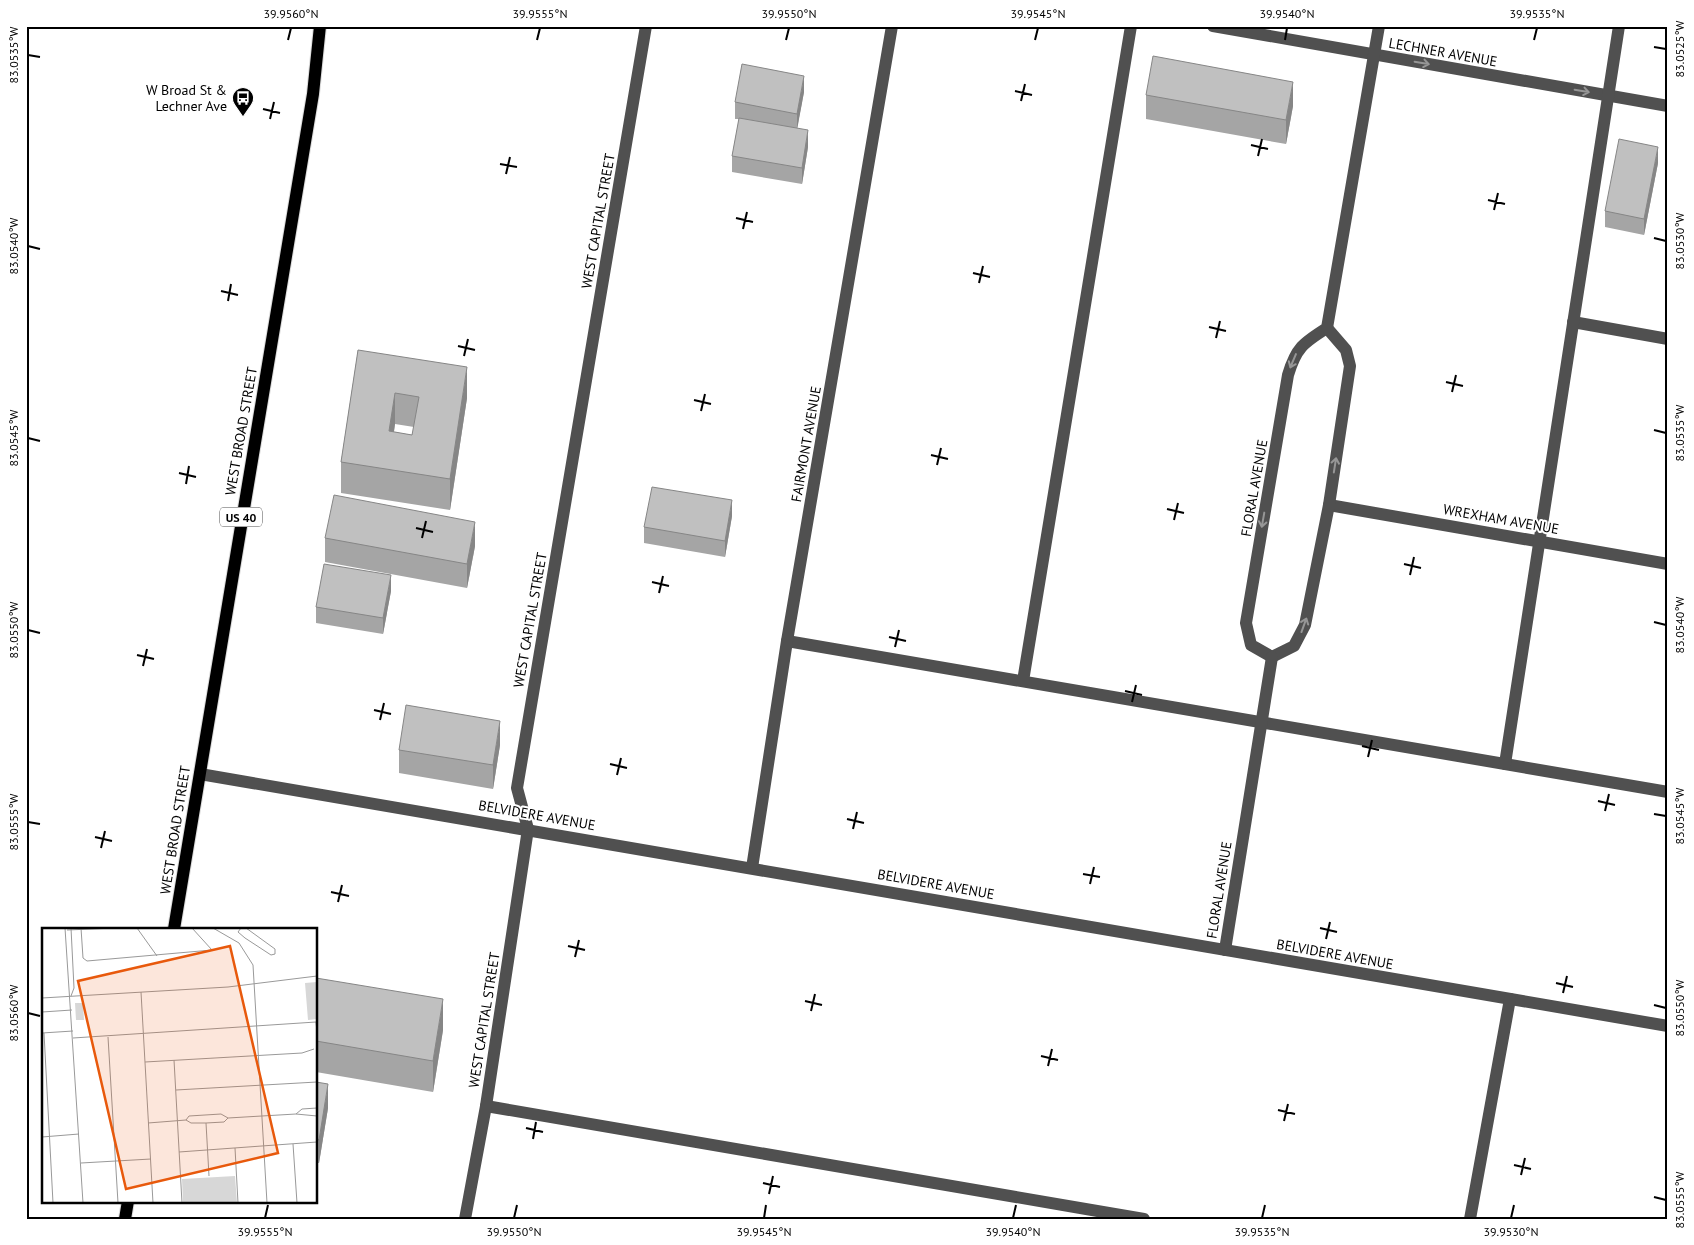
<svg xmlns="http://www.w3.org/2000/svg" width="1694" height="1245" font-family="'PT Sans',sans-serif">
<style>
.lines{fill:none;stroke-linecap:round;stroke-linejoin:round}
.major-casing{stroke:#dbdbdb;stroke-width:14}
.minor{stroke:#505050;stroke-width:12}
.major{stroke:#000;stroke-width:12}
.wall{fill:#a5a5a5;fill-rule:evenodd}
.shaded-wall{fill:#868686}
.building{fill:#c0c0c0;stroke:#868686;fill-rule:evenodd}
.oneway{stroke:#969696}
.ticks{fill:none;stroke:#000;stroke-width:2}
.labels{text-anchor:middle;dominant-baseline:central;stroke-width:4;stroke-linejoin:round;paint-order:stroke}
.shield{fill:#fff;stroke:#4c4c4c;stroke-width:1}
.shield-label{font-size:12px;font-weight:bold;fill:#000}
.street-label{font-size:14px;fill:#000;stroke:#fff}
.poi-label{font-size:14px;fill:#000;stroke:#fff;text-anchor:end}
.inset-road{fill:none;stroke:#999;stroke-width:1}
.view{fill:#e8590c;fill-opacity:0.15;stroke:#e8590c;stroke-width:2.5}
.inset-edge{fill:none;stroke:#000;stroke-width:2.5}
.neatline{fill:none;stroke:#000;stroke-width:2}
.ticks-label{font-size:12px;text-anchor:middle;fill:#000}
</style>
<rect width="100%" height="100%" fill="#fff"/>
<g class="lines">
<g class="major-casing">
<g id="major">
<path d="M174 929 313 94 320 26"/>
<path d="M125 1219 128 1201"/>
</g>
</g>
<g class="minor">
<path d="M1213 26 1668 106"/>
<path d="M1573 322 1668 339"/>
<path d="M1329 505 1668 564"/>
<path d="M787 641 1668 792"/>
<path d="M1272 657 1251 645 1246 623 1288 375C1296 348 1303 343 1327 328L1379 26"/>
<path d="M1272 657 1294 646 1305 625 1329 505 1350 366 1346 350 1327 328"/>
<path d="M1023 681 1131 26"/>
<path d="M1505 764 1619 26"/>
<path d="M200 774 1668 1026"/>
<path d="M752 868 787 641 892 26"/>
<path d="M1225 950 1272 657"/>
<path d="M486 1106 1144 1219"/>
<path d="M465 1219 486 1106 528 829 517 788 646 26"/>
<path d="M1470 1219 1510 999"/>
</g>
<use href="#major" class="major"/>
</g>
<g class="wall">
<path d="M804 92 797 128 808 147 802 184 732 172V156L739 119H735V102Z"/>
<path d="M1146 95 1293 106 1286 144 1146 119Z"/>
<path d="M1658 163 1644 235 1605 227V211Z"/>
<path d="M358 350 467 398 450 510 341 493V462ZM395 424 414 427 412 435 394 432Z"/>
<path d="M732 516 725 557 644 543V527Z"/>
<path d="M325 538 475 546 467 588 325 562Z"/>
<path d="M391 591 383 634 316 623V607Z"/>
<path d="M500 745 493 789 399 773V750Z"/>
<path d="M316 978 443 1030 433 1092 316 1072Z"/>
<path d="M316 1082 328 1108 319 1163H316Z"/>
</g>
<g class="shaded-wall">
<path d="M804 76V92L797 130V114Z"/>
<path d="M1293 82V106L1286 144V120Z"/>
<path d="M808 130V147L802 184V168Z"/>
<path d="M1658 147V163L1644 235V219Z"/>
<path d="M467 367V398L450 510V479Z"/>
<path d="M395 393V424L389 462V431Z"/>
<path d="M732 500V516L725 557V541Z"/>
<path d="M475 522V546L467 588V564Z"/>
<path d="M391 575V591L383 634V618Z"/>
<path d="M500 721V745L493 789V765Z"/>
<path d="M443 999V1030L433 1092V1061Z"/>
<path d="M328 1084V1108L319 1163V1140Z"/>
</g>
<g class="building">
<path d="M1153 56 1293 82 1286 120 1146 95Z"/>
<path d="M742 64 804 76 797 114 735 102Z"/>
<path d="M739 118 808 130 802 168 732 156Z"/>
<path d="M1619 139 1658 147 1644 219 1605 211Z"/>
<path d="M358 350 467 367 450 479 341 462ZM395 393 419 397 412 435 389 431Z"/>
<path d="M652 487 732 500 725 541 644 527Z"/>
<path d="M334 495 475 522 467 564 325 538Z"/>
<path d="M324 564 391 575 383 618 316 607Z"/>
<path d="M406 705 500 721 493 765 399 750Z"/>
<path d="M316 978 443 999 433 1061 316 1041Z"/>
<path d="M316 1082 328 1084 319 1140 316 1139Z"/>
</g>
<defs><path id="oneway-shaft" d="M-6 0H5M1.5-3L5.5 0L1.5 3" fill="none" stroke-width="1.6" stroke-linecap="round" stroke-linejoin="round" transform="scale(1.25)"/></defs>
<g class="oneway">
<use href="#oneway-shaft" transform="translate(1422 63) rotate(10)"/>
<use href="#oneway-shaft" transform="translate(1582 91) rotate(10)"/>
<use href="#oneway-shaft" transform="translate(1293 361) rotate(113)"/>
<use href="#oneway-shaft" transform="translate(1335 465) rotate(-81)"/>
<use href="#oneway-shaft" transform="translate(1263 520) rotate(100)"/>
<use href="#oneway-shaft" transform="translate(1304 625) rotate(-70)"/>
</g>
<path class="ticks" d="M288 40 291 28M537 40 540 28M786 40 789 28M1035 40 1038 28M1285 40 1287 28M1534 40 1537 28M1654 47 1666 49M28 55 40 57M1015 91 1032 95M1021 101 1025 84M263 109 280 113M270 119 274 102M1251 145 1268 149M1258 156 1262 139M500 164 517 167M506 174 510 157M1488 200 1505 204M1494 210 1498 193M736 218 753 222M743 229 747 212M1654 238 1666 241M28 246 40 249M973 273 990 277M979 283 983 266M221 291 238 295M228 301 231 284M1209 327 1226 331M1216 338 1220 321M458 346 475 350M464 356 468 339M1446 382 1463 386M1452 392 1456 375M694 400 711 404M701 411 705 394M1654 430 1666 433M28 438 40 441M931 455 948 459M937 465 941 448M179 473 196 477M186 484 189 466M1167 509 1184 513M1174 520 1178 503M416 528 433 532M422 538 426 521M1404 564 1421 568M1410 575 1414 557M652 582 669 586M659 593 663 576M1654 622 1666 625M28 630 40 633M889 637 906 641M895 647 899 630M137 655 154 659M143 666 147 649M1125 691 1142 695M1132 702 1136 685M374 710 391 714M380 720 384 703M1362 746 1379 750M1368 757 1372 740M610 764 627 768M617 775 621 758M1598 801 1615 805M1605 811 1609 794M1654 814 1666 816M847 819 864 823M28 822 40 824M853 829 857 812M95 837 112 841M101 848 105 831M1083 874 1100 877M1090 884 1094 867M331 892 349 896M338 902 342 885M1320 928 1337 932M1326 939 1330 922M568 946 585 950M575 957 579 940M1556 983 1573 987M1563 993 1567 976M805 1001 822 1005M1654 1005 1666 1008M811 1011 815 994M28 1013 40 1016M1041 1056 1058 1060M1048 1066 1052 1049M1278 1110 1295 1114M1284 1121 1288 1104M526 1128 543 1132M533 1139 536 1122M1514 1165 1531 1169M1521 1175 1525 1158M763 1183 780 1187M769 1194 773 1176M1654 1197 1666 1200M265 1218 268 1205M514 1218 517 1205M764 1218 766 1205M1013 1218 1016 1205M1262 1218 1265 1205M1511 1218 1514 1205"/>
<defs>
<g id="bus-pin" transform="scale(1.125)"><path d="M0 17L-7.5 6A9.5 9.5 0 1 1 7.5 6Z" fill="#000" stroke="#fff"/><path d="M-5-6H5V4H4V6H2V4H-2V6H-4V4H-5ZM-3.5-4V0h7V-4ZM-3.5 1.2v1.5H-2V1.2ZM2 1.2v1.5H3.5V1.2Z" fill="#fff"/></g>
</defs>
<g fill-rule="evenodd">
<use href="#bus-pin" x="243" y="98"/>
</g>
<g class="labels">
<rect class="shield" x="220" y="507.5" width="42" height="19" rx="4"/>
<g class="shield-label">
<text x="241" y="517">US 40</text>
</g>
<g class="street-label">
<text transform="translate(1443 52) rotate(10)">LECHNER AVENUE</text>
<text transform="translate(598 221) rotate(-80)">WEST CAPITAL STREET</text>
<text transform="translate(241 431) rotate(-80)">WEST BROAD STREET</text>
<text transform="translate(806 444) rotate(-80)">FAIRMONT AVENUE</text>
<text transform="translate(1254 488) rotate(-80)">FLORAL AVENUE</text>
<text transform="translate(1501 519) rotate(10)">WREXHAM AVENUE</text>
<text transform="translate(530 620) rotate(-80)">WEST CAPITAL STREET</text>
<text transform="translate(537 815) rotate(10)">BELVIDERE AVENUE</text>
<text transform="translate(175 830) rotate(-81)">WEST BROAD STREET</text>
<text transform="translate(936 884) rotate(10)">BELVIDERE AVENUE</text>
<text transform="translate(1219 890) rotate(-81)">FLORAL AVENUE</text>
<text transform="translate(1335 954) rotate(10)">BELVIDERE AVENUE</text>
<text transform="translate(484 1020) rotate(-81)">WEST CAPITAL STREET</text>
</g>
<g class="poi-label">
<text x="227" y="90">W Broad St &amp;<tspan x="227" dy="16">Lechner Ave</tspan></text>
</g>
</g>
<g transform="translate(42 928)">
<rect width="275" height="275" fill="#fff"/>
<path d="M275 54V91L266 92 263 55ZM33 75H41L42 92H34ZM193 248 195 275H141L140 251Z" fill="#d7d7d7"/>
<path class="inset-road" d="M23 0 41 275M29 0 32 60 29 68M39 0 41 30 45 33 170 22 150 0M95 0 115 28M171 0 197 15 211 37 225 275M199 0 196 4 203 10 229 27 233 26V21L204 0M25 2 73 0M99 64 111 275M0 70 186 59 275 48M0 84 30 82M0 105 31 103M2 105 11 275M66 109 76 275M31 110 274 94 275 104M132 132 140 275M103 134 260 125 272 121M134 162 275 154M254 186 260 181 275 180M144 192 147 188 179 186 186 190M106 195 144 192 149 195H164L182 194 186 190 254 186 275 188M164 195 167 248M0 209 37 206M251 216 255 275M193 220 196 275M137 224 275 214M39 235 109 231"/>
<path class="view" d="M188 18 236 225 84 261 36 53Z"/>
<rect width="275" height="275" class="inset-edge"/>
</g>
<rect width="1694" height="1245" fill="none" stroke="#ffffff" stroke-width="55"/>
<rect x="28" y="28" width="1638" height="1190" class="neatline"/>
<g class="ticks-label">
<text x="291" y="18">39.9560°N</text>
<text x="540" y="18">39.9555°N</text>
<text x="789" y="18">39.9550°N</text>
<text x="1038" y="18">39.9545°N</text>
<text x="1287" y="18">39.9540°N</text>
<text x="1537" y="18">39.9535°N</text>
<text transform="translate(1680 49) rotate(-90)" y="4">83.0525°W</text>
<text transform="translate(14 55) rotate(-90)" y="4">83.0535°W</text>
<text transform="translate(1680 241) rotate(-90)" y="4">83.0530°W</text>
<text transform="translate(14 246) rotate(-90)" y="4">83.0540°W</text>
<text transform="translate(1680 433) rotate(-90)" y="4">83.0535°W</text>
<text transform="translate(14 438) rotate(-90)" y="4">83.0545°W</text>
<text transform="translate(1680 625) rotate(-90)" y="4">83.0540°W</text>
<text transform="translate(14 630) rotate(-90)" y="4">83.0550°W</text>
<text transform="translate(1680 816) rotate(-90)" y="4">83.0545°W</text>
<text transform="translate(14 822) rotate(-90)" y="4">83.0555°W</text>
<text transform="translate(1680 1008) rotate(-90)" y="4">83.0550°W</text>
<text transform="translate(14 1013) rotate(-90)" y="4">83.0560°W</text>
<text transform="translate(1680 1200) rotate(-90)" y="4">83.0555°W</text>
<text x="265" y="1236">39.9555°N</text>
<text x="514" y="1236">39.9550°N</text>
<text x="764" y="1236">39.9545°N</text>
<text x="1013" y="1236">39.9540°N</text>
<text x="1262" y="1236">39.9535°N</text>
<text x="1511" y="1236">39.9530°N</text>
</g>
</svg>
